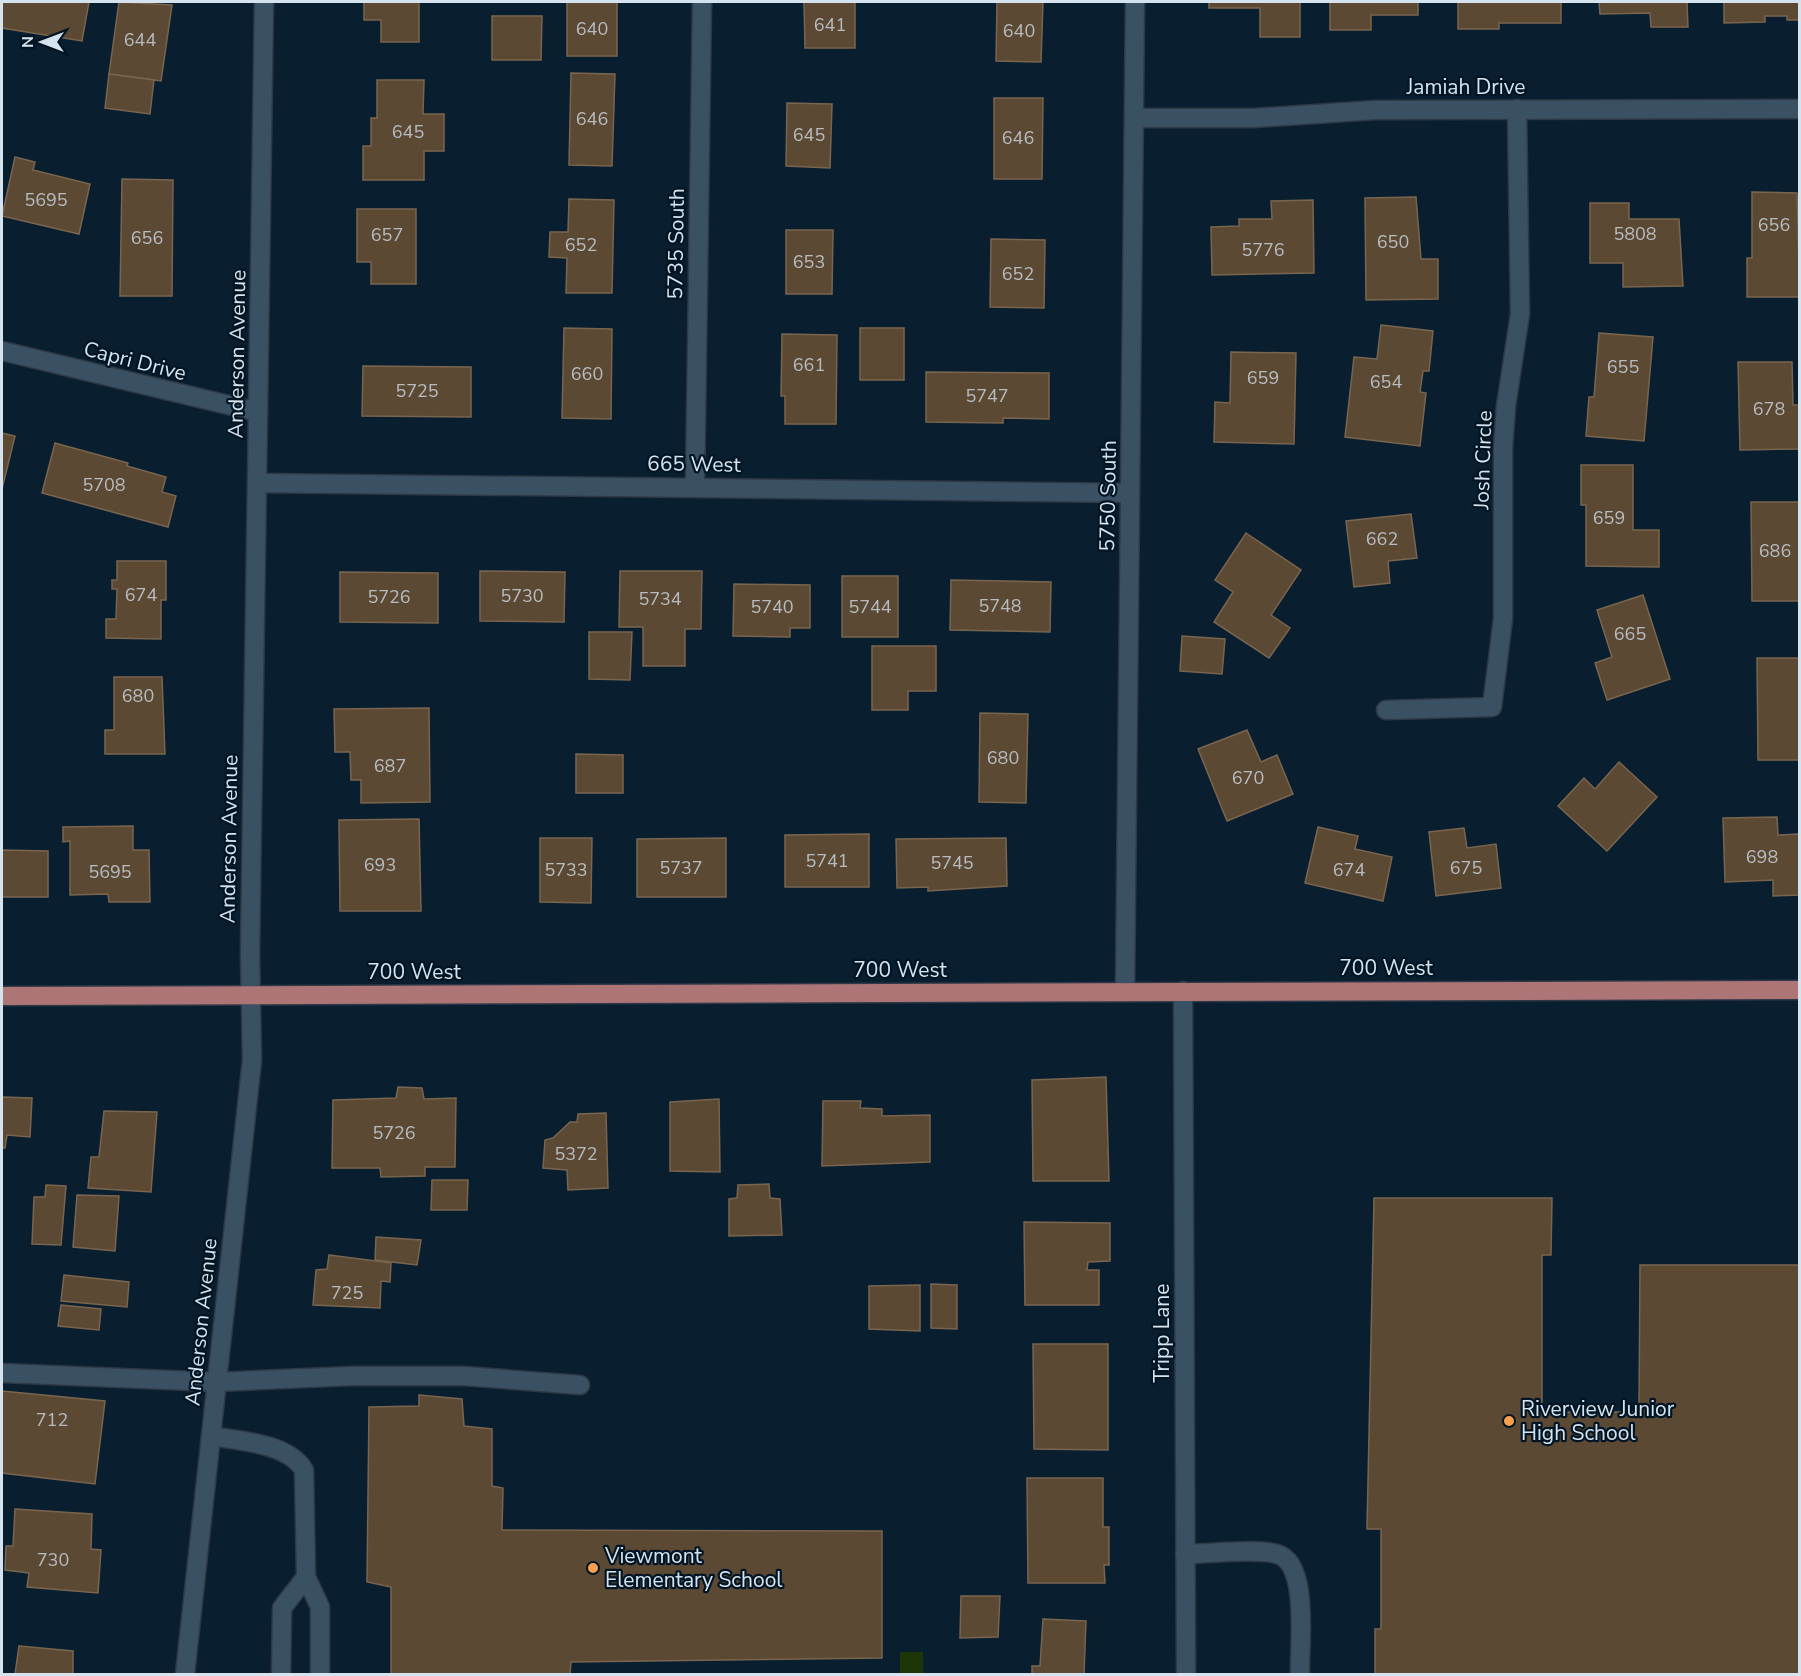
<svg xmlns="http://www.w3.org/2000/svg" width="1801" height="1676" font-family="'Nunito Sans',sans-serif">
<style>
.green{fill:#1e3508}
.building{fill:#5c4934;stroke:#79654f;stroke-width:1.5}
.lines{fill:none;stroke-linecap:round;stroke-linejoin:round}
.minor-casing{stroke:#2f3846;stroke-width:21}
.major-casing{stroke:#2f3846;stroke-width:21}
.minor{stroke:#3a5163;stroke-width:18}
.major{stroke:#ae7577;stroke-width:18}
.poi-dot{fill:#fa9f4e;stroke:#021525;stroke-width:2}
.labels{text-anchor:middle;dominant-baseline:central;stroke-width:4.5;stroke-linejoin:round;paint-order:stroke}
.number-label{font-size:18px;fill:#b7bcc0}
.street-label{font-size:21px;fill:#d5e3ee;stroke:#021525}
.poi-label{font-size:21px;fill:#d5e3ee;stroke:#021525;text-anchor:start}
</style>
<rect width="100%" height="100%" fill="#091f2f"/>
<rect class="green" x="900" y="1652" width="23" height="22"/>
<g class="building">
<path d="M2 2H89L82 41 2 28Z"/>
<path d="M119 2 172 5 161 81 109 74Z"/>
<path d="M364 2H419V42H381V20H364Z"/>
<rect x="567" y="2" width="50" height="54"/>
<path d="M804 2H855V48H805Z"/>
<path d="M997 2H1043L1041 62 996 61Z"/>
<path d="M1209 2H1300V37H1260V8H1209Z"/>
<path d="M1330 2H1418V15H1371V30H1330Z"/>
<path d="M1458 2H1561V23H1499V29H1458Z"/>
<path d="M1599 2H1687L1688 27H1651L1650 13 1600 14Z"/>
<path d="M1724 2H1800V20H1787V16H1765V22L1724 23Z"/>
<path d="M492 16H542L541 60H492Z"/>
<path d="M571 73 615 74 612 166 569 165Z"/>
<path d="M109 74 154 80 150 114 105 108Z"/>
<path d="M377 80H424L423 114H444V151H424V180H363V146H371V118H377Z"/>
<path d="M994 98H1043L1042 179H994Z"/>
<path d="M787 103 832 104 830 168 786 166Z"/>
<path d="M15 157 35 162 33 170 90 184 79 234 2 216Z"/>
<path d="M122 179 173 180 172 296H120Z"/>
<path d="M1752 192 1797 193 1800 297H1747V258H1752Z"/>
<path d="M1416 197 1421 259H1438V299L1366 300 1365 198Z"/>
<path d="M569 199 614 200 612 293H566L567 258 549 257 550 232H568Z"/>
<path d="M1313 200 1314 273 1212 275 1211 227 1239 226V219H1272L1271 201Z"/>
<path d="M1590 203H1629V219H1679L1683 286 1623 287V263H1590Z"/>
<path d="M357 209H416V284H371V262H357Z"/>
<path d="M786 230H833L832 294H786Z"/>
<path d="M991 239 1045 240 1044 308 990 307Z"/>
<path d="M1381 325 1433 331 1429 371H1423L1420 392 1426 393 1420 446 1345 437 1354 357 1377 359Z"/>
<path d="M564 328 612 329 611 419 562 418Z"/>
<rect x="860" y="328" width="44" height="52"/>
<path d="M1599 333 1653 337 1644 441 1586 436 1589 397H1594Z"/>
<path d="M782 334 837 335 836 424H785V396H781Z"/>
<path d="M1231 352 1296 353 1294 444 1214 442 1215 402 1230 403Z"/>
<path d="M1738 362H1792L1793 405H1799L1800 449 1740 450Z"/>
<path d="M363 366 471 367V417L362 416Z"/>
<path d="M926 372 1049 373V419L1003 418V423L926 422Z"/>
<path d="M2 433 15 436 2 489Z"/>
<path d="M55 443 128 463 127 466 166 477 162 492 176 496 168 527 42 493Z"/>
<path d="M1581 465H1633V530H1659V567L1586 566V505H1581Z"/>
<path d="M1751 502H1800V601H1752Z"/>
<path d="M1411 514 1417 558 1388 561 1390 583 1354 587 1346 521Z"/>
<path d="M1246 533 1301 570 1271 615 1290 628 1269 658 1214 622 1233 592 1215 580Z"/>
<path d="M117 561H166V600H161V639L106 638V619H116L117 589H112V580H117Z"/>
<path d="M480 571 565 572 564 622 480 621Z"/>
<path d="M620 571H702L701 629H685V666H643V627H619Z"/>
<path d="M340 572 438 573V623L340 622Z"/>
<rect x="842" y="576" width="56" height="61"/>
<path d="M951 580 1051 582 1050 632 950 630Z"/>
<path d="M734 584 810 585V628H790V637L733 636Z"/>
<path d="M1643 595 1670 679 1607 700 1595 663 1612 657 1597 610Z"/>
<path d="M589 632H632L630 680 589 679Z"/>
<path d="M1182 636 1225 639 1222 674 1180 671Z"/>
<path d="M872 646H936V691H908V710H872Z"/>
<path d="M1757 658H1800V760H1758Z"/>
<path d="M114 677H162L165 754H105V730H114Z"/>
<path d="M429 708 430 802 361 803V780H351L350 752H335L334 709Z"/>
<path d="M980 713 1028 714 1026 803 979 802Z"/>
<path d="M1247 730 1261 762 1277 755 1293 794 1227 821 1198 749Z"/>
<path d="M576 754 623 755V793H576Z"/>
<path d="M1619 762 1657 797 1607 851 1558 806 1584 778 1595 789Z"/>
<path d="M1777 817 1778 835 1800 834V895L1773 896V880L1725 882 1723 818Z"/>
<path d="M419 819 421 911H340L339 820Z"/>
<path d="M133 826V850H149L150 902H109L108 894 70 895V841L63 842V827Z"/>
<path d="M1318 827 1358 836 1355 849 1392 857 1383 901 1305 883Z"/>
<path d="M1464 828 1467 848 1496 844 1501 888 1436 896 1429 832Z"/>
<path d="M869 834V887H785V835Z"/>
<path d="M540 838H592L591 903 540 902Z"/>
<path d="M726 838V897H637V839Z"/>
<path d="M1006 838 1007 886 928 891V887L897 888 896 839Z"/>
<path d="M2 850 48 851V897H2Z"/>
<path d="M1106 1077 1109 1181H1033L1032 1080Z"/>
<path d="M398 1087 422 1088 424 1099 456 1098 455 1167H425V1176L381 1177 380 1168H332L333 1100 396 1098Z"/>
<path d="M2 1097 32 1098 30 1137 7 1135 5 1148H2Z"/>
<path d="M719 1099 720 1172 670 1171V1102Z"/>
<path d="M823 1101H861L860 1108 882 1109V1116L930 1115V1162L822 1166Z"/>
<path d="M104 1111 157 1112 151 1192 88 1188 91 1157H99Z"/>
<path d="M606 1113 608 1188 568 1190 567 1170 543 1168 545 1140 553 1138 570 1122H577L578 1114Z"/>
<path d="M432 1180H468L467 1210H431Z"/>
<path d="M769 1184 770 1198 780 1199 782 1235 729 1236V1199L737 1198 738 1185Z"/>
<path d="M46 1185 66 1186 61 1245 32 1244 34 1197H45Z"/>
<path d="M77 1195 119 1196 115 1251 73 1247Z"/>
<path d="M1374 1198H1552L1551 1255H1542V1412H1639L1640 1265H1800V1674H1375V1629H1381V1529H1367Z"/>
<path d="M1024 1222 1110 1223V1261L1088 1262 1087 1270H1099V1305H1025Z"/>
<path d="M376 1237 421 1240 417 1265 375 1260Z"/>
<path d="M329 1255 391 1263 390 1282 381 1281 380 1308 313 1305 316 1270 327 1269Z"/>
<path d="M64 1275 129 1282 127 1307 61 1301Z"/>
<path d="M931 1284 957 1285V1329L931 1328Z"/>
<path d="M920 1285V1331L869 1329V1286Z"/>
<path d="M61 1305 101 1309 99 1330 58 1326Z"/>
<path d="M1033 1344H1108V1450L1034 1449Z"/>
<path d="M2 1391 105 1401 95 1484 2 1473Z"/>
<path d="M419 1395 462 1399 464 1426 492 1429V1486L503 1488 502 1530 882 1531V1658L571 1662 570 1674H391V1587L367 1582 369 1407 419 1406Z"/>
<path d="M1027 1478H1103V1527H1109V1565H1104L1105 1583H1028Z"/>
<path d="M15 1509 92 1514 91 1549 101 1550 98 1593 27 1587 29 1573 5 1570 6 1546H13Z"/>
<path d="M961 1596H1000L998 1637 960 1638Z"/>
<path d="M1043 1619 1086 1621 1084 1674H1032V1666H1040Z"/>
<path d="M19 1646 73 1651V1674H15Z"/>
</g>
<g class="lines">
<g class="minor-casing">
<g id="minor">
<path d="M1134 118H1254L1376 110 1800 109"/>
<path d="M2 351 258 412"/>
<path d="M258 483 1130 493"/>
<path d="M695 487 702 2"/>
<path d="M1386 710 1492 707 1503 619V448L1506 406 1520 314 1517 109"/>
<path d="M1183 991 1186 1674"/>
<path d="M1125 992 1135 2"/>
<path d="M2 1373 217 1382 352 1376H464L580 1385"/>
<path d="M211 1436C240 1441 288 1443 304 1470L306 1577 320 1607V1674"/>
<path d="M1185 1554C1209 1554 1256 1548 1277 1554 1310 1563 1299 1647 1300 1674"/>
<path d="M185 1674 252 1060 250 954 264 2"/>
<path d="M281 1674 282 1608 306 1577"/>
</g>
</g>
<g class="major-casing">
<path id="major" d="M2 996 1800 990"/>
</g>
<use href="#minor" class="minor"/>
<use href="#major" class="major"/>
</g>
<g class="poi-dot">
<circle cx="1509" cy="1421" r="6"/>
<circle cx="593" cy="1568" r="6"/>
</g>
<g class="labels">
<g class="number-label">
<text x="830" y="25">641</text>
<text x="592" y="29">640</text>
<text x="1019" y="31">640</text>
<text x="140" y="40">644</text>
<text x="592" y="119">646</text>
<text x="408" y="132">645</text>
<text x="809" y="135">645</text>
<text x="1018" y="138">646</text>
<text x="46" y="200">5695</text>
<text x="1774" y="225">656</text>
<text x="1635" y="234">5808</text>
<text x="387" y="235">657</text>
<text x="147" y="238">656</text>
<text x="1393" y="242">650</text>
<text x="581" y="245">652</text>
<text x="1263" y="250">5776</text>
<text x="809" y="262">653</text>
<text x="1018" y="274">652</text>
<text x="809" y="365">661</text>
<text x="1623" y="367">655</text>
<text x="587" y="374">660</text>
<text x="1263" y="378">659</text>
<text x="1386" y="382">654</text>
<text x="417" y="391">5725</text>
<text x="987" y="396">5747</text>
<text x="1769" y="409">678</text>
<text x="104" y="485">5708</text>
<text x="1609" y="518">659</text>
<text x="1382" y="539">662</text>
<text x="1775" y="551">686</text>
<text x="141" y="595">674</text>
<text x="522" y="596">5730</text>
<text x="389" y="597">5726</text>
<text x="660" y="599">5734</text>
<text x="1000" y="606">5748</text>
<text x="772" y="607">5740</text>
<text x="870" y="607">5744</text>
<text x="1630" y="634">665</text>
<text x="138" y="696">680</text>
<text x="1003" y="758">680</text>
<text x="390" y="766">687</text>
<text x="1248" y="778">670</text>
<text x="1762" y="857">698</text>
<text x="827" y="861">5741</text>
<text x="952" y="863">5745</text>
<text x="380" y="865">693</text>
<text x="681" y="868">5737</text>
<text x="1466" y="868">675</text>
<text x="566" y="870">5733</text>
<text x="1349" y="870">674</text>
<text x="110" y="872">5695</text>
<text x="394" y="1133">5726</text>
<text x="576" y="1154">5372</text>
<text x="347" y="1293">725</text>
<text x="52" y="1420">712</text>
<text x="53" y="1560">730</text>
</g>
<g class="street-label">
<text x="1466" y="87">Jamiah Drive</text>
<text transform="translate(676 244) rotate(-89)">5735 South</text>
<text transform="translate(237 354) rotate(-89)">Anderson Avenue</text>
<text transform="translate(135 361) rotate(14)">Capri Drive</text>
<text transform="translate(1483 460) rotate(-88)">Josh Circle</text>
<text transform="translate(694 464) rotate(1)">665 West</text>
<text transform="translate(1108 496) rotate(-89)">5750 South</text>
<text transform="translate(229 839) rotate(-89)">Anderson Avenue</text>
<text x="1386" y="968">700 West</text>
<text x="900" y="970">700 West</text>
<text x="414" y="972">700 West</text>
<text transform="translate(201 1322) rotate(-84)">Anderson Avenue</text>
<text transform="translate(1162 1333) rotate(-90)">Tripp Lane</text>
</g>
<g class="poi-label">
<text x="1521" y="1409">Riverview Junior<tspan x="1521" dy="24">High School</tspan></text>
<text x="605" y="1556">Viewmont<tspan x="605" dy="24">Elementary School</tspan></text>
</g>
</g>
<rect width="1801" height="1676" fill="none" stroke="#d5e3ee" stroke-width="6"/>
<g transform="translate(42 42) rotate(270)" stroke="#021525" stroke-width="4.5" paint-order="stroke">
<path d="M0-4.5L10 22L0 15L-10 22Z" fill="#d5e3ee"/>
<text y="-9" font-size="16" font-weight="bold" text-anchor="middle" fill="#d5e3ee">N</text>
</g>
</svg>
